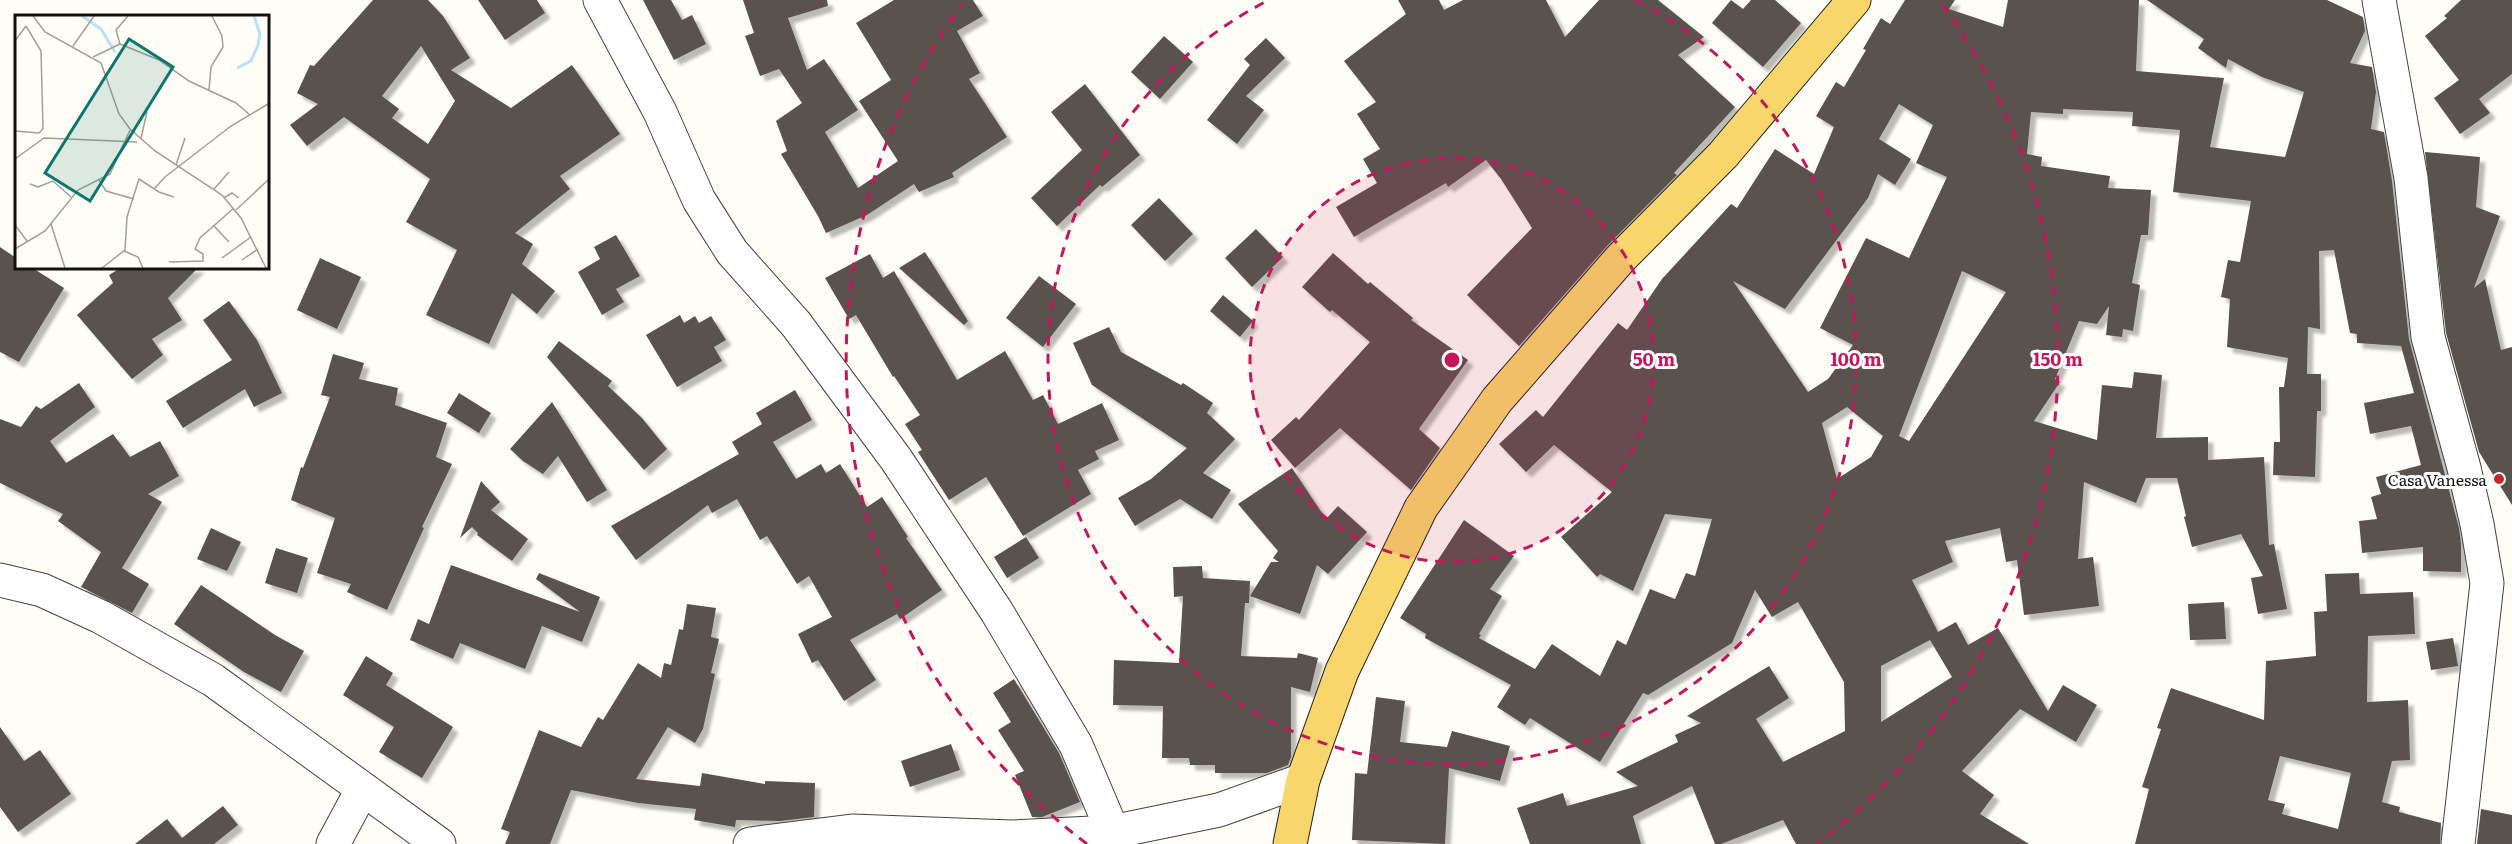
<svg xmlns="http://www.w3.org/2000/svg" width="2512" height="844" font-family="Literata,serif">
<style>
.building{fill:#5a524d;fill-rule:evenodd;filter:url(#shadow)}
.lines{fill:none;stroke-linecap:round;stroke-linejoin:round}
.minor-casing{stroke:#444;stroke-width:35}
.major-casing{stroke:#222;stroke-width:35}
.minor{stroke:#fff;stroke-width:33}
.major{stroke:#f9d66b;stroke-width:33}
.ring{fill:none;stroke:#c2185b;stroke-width:3;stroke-dasharray:10 8}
.poi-dot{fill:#c4262e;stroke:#fff;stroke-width:2}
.labels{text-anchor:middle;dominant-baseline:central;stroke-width:6;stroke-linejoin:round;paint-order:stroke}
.poi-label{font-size:16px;fill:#111;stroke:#fff;text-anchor:end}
.inset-river{fill:none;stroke:#b9e0f7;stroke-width:3}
.inset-road{fill:none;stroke:#a09f9a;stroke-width:1.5}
.view{fill:#0f766e;fill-opacity:0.15;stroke:#0f766e;stroke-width:3}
.inset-edge{fill:none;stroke:#111;stroke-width:3}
.centre{fill:#c2185b;stroke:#fff;stroke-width:3}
.ring-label{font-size:18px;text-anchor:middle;font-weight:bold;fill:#c2185b;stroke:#fff;stroke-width:6;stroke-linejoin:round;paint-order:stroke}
</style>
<defs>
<filter id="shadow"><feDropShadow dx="5.5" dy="5.5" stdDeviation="1.5" flood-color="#0004"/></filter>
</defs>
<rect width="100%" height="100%" fill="#fffdf5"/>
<g class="building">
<path d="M373 0H428L443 16 470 58 451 70 511 108 572 65 620 134 560 176 570 189 515 233 533 244 522 264 555 291 537 314 512 293 489 344 426 315 457 250 406 222 430 179 344 117 307 146 290 125 318 104 297 93 310 65 314 66ZM421 46 455 101 428 144 392 118 399 109 382 96Z"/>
<path d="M478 0H537L545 13 505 40Z"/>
<path d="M643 0H671L682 20 692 15 706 44 674 60Z"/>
<path d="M743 0H827L828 6 788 18 807 70 824 59 858 110 825 132 858 188 898 161 859 101 891 80 856 23 894 0H973L983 16 957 31 980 73 969 79 1007 137 952 173 954 177 919 192 914 184 867 215 826 233 818 216 781 154 787 151 776 121 802 103 779 69 760 76 745 36 754 33Z"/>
<path d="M1398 0H1439L1444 10 1463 0H1546L1565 37 1599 0H1658L1704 37 1678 55 1735 107 1674 173 1677 175 1607 246 1519 346 1467 295 1532 228 1501 179 1486 160 1448 187 1446 183 1354 237 1336 207 1377 183 1363 159 1380 149 1357 114 1376 102 1344 61 1406 14Z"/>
<path d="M1731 0 1743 9 1751 0H1775L1801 23 1763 67 1712 23Z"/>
<path d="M1905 0H1955L1949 9 2003 27 2008 0H2139L2136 71 2224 78 2210 147 2285 157 2304 92 2262 77 2228 59 2226 68 2198 48 2204 39 2147 0H2327L2363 17 2365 31 2350 63 2372 67 2376 92 2371 129 2384 132 2392 181 2409 339 2459 528 2461 544V572L2423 571V547L2362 553 2359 521 2377 519 2371 497 2381 494 2376 477 2421 465 2411 426 2370 434 2364 403 2414 393 2401 346 2357 343V334L2350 333 2334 250 2319 251 2320 329 2308 327 2307 374H2321V411H2317L2315 477 2273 475 2274 442H2280L2279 387H2284L2288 358 2227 347 2230 299 2221 297 2228 260 2240 262 2251 201 2173 192 2180 130 2132 126 2133 112 2063 109V114L2031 112 2027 154 2042 157 2041 166 2110 176 2108 188 2151 190 2148 235H2141L2132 283 2140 285 2133 331 2123 329 2122 337 2106 335 2109 306 2097 324 2079 321 2055 379 2060 382 2034 421 2097 440 2102 385 2132 388 2134 372 2162 375 2156 438 2208 437V460L2264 457 2269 545 2274 544 2287 609 2258 614 2251 578 2263 576 2241 534 2192 547 2184 517 2186 516 2177 478H2146L2136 503 2084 482 2078 559 2093 557 2099 606 2024 615 2017 560 2006 562 2000 528 1945 541 1953 562 1912 580 1938 632 1956 622 1968 645 1998 628 2048 711 2063 685 2097 705 2076 742 2020 709 1962 771 1994 795 1980 814 2029 844H1796L1783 820 1721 844H1715L1692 786 1633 816 1641 844H1530L1517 808 1563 793 1567 806 1638 786 1616 772 1678 742 1675 735 1701 723 1687 716 1769 666 1789 698 1756 719 1783 762 1845 731 1844 682 1798 602 1772 617 1755 590 1732 643 1648 695 1643 693 1600 762 1530 718 1525 725 1497 707 1511 685 1425 638 1426 634 1400 618 1464 520 1514 556 1490 589 1502 596 1479 634 1481 635 1479 638 1535 669 1552 644 1600 676 1617 640 1626 645 1650 589 1675 599 1686 573 1695 576 1712 519 1665 514 1633 591 1600 574 1597 577 1561 537 1612 492 1554 445 1526 472 1499 444 1536 410 1543 417 1618 323 1627 330 1662 279 1731 204 1737 208 1775 149 1814 174 1834 127 1816 116 1836 82 1844 87 1866 50 1863 49 1881 18 1890 24ZM1899 104 1933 125 1916 163 1947 177 1909 258 1866 238 1820 328 1853 345 1828 379 1808 392 1733 281 1785 309 1868 198 1878 174 1895 185 1911 159 1879 139ZM1962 271 2006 292 1909 441 1899 436ZM1847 407 1883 436 1871 457 1837 479 1822 423ZM1930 640 1952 677 1881 722V666Z"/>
<path d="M2461 0H2512V74L2479 99 2490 113 2460 134 2434 98 2459 80 2425 36 2447 18 2444 16Z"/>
<path d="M1164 36 1193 62 1160 99 1131 72Z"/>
<path d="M1266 38 1285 58 1246 96 1264 110 1237 144 1207 120 1250 65 1244 59Z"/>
<path d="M1085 84 1140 155 1102 187 1100 185 1057 226 1031 198 1082 150 1051 112Z"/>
<path d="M2425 152 2480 157 2476 207 2500 216 2474 288 2485 279 2501 350 2512 347V505L2479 452 2446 333Z"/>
<path d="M1159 198 1193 234 1165 261 1131 225Z"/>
<path d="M1256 229 1283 257 1252 287 1225 258Z"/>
<path d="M616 235 640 276 616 289 624 302 602 315 578 272 600 259 594 247Z"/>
<path d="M0 247 16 258V267H31L64 288 19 362 0 352Z"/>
<path d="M925 252 968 321 964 325 899 268Z"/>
<path d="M1333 253 1368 284 1370 282 1413 318 1411 320 1468 360 1419 429 1440 448 1411 490 1340 428 1295 468 1271 440 1296 417 1299 420 1370 342 1332 310 1330 312 1302 287Z"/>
<path d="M870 254 883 278 894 271 957 380 1005 351 1033 400 1043 395 1058 424 1102 403 1119 440 1095 451 1099 459 1078 470 1091 494 1023 536 986 477 949 500 918 452 922 450 905 424 920 415 894 376 893 377 856 315 849 319 825 278Z"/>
<path d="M320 258 361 277 337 329 297 310Z"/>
<path d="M122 267H199L168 298 182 320 152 339 163 355 132 379 77 315 113 283 109 275Z"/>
<path d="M1039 276 1076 304 1043 347 1006 318Z"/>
<path d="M1223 295 1253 321 1240 337 1210 311Z"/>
<path d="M229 301 257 340 282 393 254 407 245 389 183 428 166 401 232 360 203 320Z"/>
<path d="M680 315 684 323 695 316 699 323 711 316 726 340 714 347 722 361 677 387 646 335Z"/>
<path d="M1109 327 1121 352 1181 385 1183 383 1213 403 1207 413 1235 439 1203 473 1231 490 1212 519 1180 499 1135 526 1118 498 1151 479 1187 448 1092 385 1073 343Z"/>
<path d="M559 341 612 381 608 386 642 418 667 449 644 470 547 357Z"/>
<path d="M333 354 364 363 359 379 398 388 395 405 447 423 436 457 452 464 422 527 424 528 387 610 347 592 351 584 317 573 335 518 291 500 301 467 303 468 330 397 321 395Z"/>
<path d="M79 383 95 407 50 441 66 463 113 434 130 457 160 441 179 476 148 494 162 502 122 568 149 584 132 613 81 587 101 552 58 521 63 514 0 483V419L21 427 36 406 41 409Z"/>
<path d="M795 390 812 420 773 442 796 479 821 464 826 473 840 464 867 507 882 497 908 537 906 538 942 590 900 619 897 614 850 640 876 680 844 701 818 660 812 663 798 634 832 617 809 576 797 584 767 536 760 540 737 499 712 513 708 505 636 560 611 526 739 454 732 442 762 424 756 413Z"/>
<path d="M459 393 491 413 479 433 447 413Z"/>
<path d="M552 402 607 490 587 502 558 456 543 474 523 461 510 449Z"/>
<path d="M1292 468 1326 519 1338 506 1367 532 1328 574 1317 565 1300 614 1250 596 1271 562H1279L1273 558 1278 551 1238 504Z"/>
<path d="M481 481 500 502 491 510 528 539 512 561 477 535 478 533 472 527 460 538Z"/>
<path d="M211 528 241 542 227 571 197 559Z"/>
<path d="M1026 537 1039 558 1007 578 994 557Z"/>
<path d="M276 548 308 558 297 593 265 583Z"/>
<path d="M451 565 580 612 536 579 539 573 600 597 582 642 542 626 525 669 460 643 453 659 410 640 418 619 429 624Z"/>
<path d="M1202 566 1203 578 1250 581 1249 603H1245L1241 656 1297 658 1298 653 1318 658 1310 692 1291 687V757L1288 765 1267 773H1215V765H1190L1189 758H1162L1163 706 1113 705 1114 660 1179 663 1183 596 1174 597 1173 567Z"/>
<path d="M2359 573 2360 594 2413 592 2415 634 2368 636 2367 702 2408 700 2410 760 2392 761 2382 802 2400 807 2399 812 2441 823 2440 844H2135L2149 789 2142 787 2161 729 2157 728 2171 688 2264 720 2266 661 2316 656 2314 612 2327 611 2325 574ZM2280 756 2351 773 2338 829 2282 814 2285 804 2268 800Z"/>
<path d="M201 585 275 635 304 651 281 692 244 672 174 624Z"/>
<path d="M2224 602 2226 639 2190 640 2188 604Z"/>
<path d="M687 604 716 608 711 637 719 639 711 673 715 674 703 729 695 743 668 727 636 779 700 786 702 773 765 784V781L815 783 814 817 780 821 736 820 735 827 694 820 696 809 638 803 571 790 550 844H505L510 832 501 829 539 730 581 747 598 717 603 720 638 663 661 678 664 663 671 665 679 629 683 630Z"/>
<path d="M2453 638 2458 666 2431 670 2426 642Z"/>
<path d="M366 656 393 673 386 685 453 727 422 778 379 752 394 727 343 695Z"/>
<path d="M1014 679 1059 753 1080 802 1042 817H1032L1015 775 1024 771 998 730 1011 722 993 693Z"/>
<path d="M1376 697 1405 701 1400 742 1447 747 1452 731 1510 746 1500 781 1449 768 1445 844 1352 840 1355 773 1367 774Z"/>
<path d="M0 727 24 761 40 750 71 794 18 832 0 807Z"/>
<path d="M951 744 960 770 910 787 901 761Z"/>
<path d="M223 806 238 825 214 844H135L167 819 182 838Z"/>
<path d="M2481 809 2512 815V844H2477Z"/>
</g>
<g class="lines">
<g class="minor-casing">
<g id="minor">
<path d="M600 0 660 112 699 200 732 252 796 324 896 459 997 612 1076 745 1118 844"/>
<path d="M2379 0 2411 178 2428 337 2464 468 2477 524 2487 583 2458 844"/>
<path d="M0 580 42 590 101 617 213 680 439 844"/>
<path d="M333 844 362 790"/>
<path d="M750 844 852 831 1011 837 1112 832 1219 810 1303 780"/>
</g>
</g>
<g class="major-casing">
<path id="major" d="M1290 844 1303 780 1342 671 1421 508 1497 400 1621 258 1723 155 1854 0"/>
</g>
<use href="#minor" class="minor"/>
<use href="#major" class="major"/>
</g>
<circle cx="1452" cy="360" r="202" fill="#c2185b" fill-opacity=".12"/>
<g class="ring">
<circle cx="1452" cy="360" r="202"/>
<path d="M1635 0A404 404 0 1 1 1269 0"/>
<path d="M1087 844A606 606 0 0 1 962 4M1942 4A606 606 0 0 1 1817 844"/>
</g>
<circle class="poi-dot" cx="2499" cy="479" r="6"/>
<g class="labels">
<g class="poi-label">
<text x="2487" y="479">Casa Vanessa</text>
</g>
</g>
<g transform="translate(15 15)">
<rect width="254" height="254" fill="#fffdf5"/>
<path class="inset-river" d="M67 1 86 14 100 37M222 53 236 46 243 30 245 19 239 1"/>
<path class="inset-road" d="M18 1 30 17 86 48 104 99 115 114 140 136 207 180 226 203 251 253M0 26 11 11M105 29 144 45 174 66 221 88 235 100M58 31 79 1M78 42 105 29 101 15 113 1M194 75 196 52 208 32 207 21 197 1M0 116 24 118 28 114 26 36 11 11M126 123 132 97M0 144 29 123 122 127M161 150 170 123M84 165 91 176 119 184M15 169 23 172 38 166 56 182M139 174 150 162 216 111 253 89M199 174 214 157M209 183 217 178 224 183M221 195 253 165M36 209 50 253M0 210 12 226M199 211 214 227M0 234 30 216 63 175 95 159 115 115M109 236 123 242 128 253M207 243 236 222M227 245 243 234M154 247 188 246V239L180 234 185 223 219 193M87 253 110 235 112 202 124 164 144 177 159 182"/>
<path class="view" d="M114 24 158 52 75 186 30 158Z"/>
<rect width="254" height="254" class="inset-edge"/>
</g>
<circle cx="1452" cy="360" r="9" class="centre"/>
<g class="ring-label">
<text x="1654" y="366">50 m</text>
<text x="1856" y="366">100 m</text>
<text x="2058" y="366">150 m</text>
</g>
</svg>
